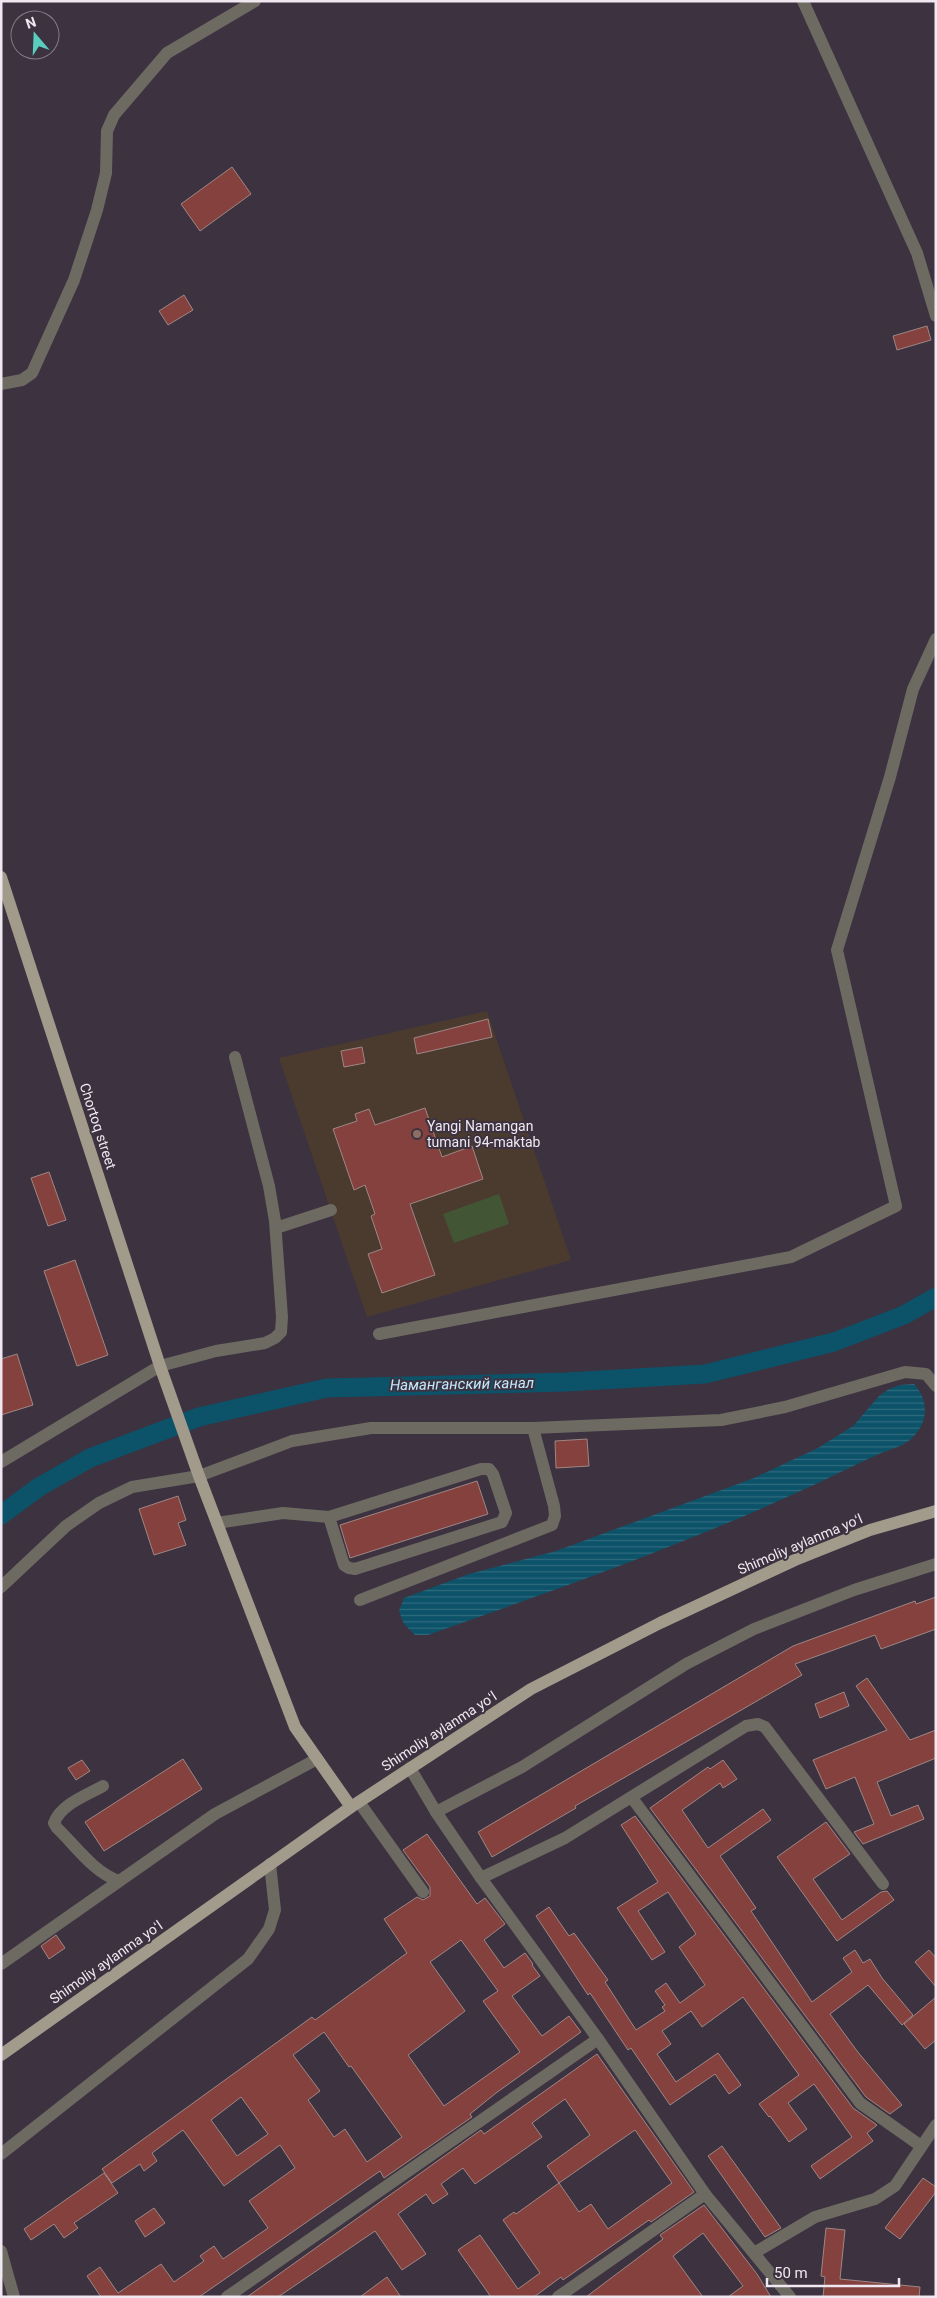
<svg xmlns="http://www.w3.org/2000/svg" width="937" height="2298" font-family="Roboto,sans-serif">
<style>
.education{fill:#4b3b2f}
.green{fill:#425635}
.water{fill:url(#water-rules)}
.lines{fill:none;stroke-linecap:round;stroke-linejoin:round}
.canal{stroke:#0c5269;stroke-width:19}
.building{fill:#84413e;stroke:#9e8785;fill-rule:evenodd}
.minor{stroke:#6d6a62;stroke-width:12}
.major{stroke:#a29b8b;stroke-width:12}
.education-dot{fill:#8d6e63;stroke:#3d3240;stroke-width:2}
.labels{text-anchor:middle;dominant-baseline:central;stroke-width:4;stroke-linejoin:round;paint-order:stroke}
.street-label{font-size:14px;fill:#efe8f1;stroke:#3d3240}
.poi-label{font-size:14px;fill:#efe8f1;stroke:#3d3240;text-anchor:start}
.water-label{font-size:15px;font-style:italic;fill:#c1eafc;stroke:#3d3240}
</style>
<defs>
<pattern id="water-rules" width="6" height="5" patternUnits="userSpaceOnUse" patternTransform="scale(1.25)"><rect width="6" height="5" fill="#0c5269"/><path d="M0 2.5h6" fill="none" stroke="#306b7f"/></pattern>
</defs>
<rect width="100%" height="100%" fill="#3d3240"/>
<path class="education" d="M487 1011 571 1260 367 1317 279 1058Z"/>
<path class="green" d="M499 1194 509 1224 454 1243 443 1214Z"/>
<path class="water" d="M914 1384C929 1401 929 1421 912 1438 903 1447 890 1449 879 1454 867 1459 856 1465 845 1470 710 1536 569 1585 428 1635H415L404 1624 399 1611 404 1598 469 1574 556 1551 754 1478 818 1448 853 1426 879 1396 889 1389 900 1385Z"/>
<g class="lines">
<path class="canal" d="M1 1515 39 1487 90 1458 199 1417 327 1388 566 1382 705 1374 834 1342 904 1315 936 1297"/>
</g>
<g class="building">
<path d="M232 167 251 194 200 231 181 204Z"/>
<path d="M184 295 193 310 168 325 159 311Z"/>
<path d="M927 326 931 340 897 350 893 336Z"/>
<path d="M488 1019 492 1037 417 1054 414 1038Z"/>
<path d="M362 1047 365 1063 344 1067 341 1051Z"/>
<path d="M425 1108 442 1157 472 1146 483 1179 410 1204 435 1275 382 1293 368 1254 382 1249 371 1216 375 1214 365 1185 354 1190 333 1129 357 1121 355 1114 369 1109 375 1125Z"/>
<path d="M49 1172 66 1220 48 1226 31 1178Z"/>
<path d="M75 1260 108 1355 77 1366 44 1271Z"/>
<path d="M17 1354 33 1405 1 1415V1359Z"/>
<path d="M587 1439 589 1466 556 1468 555 1441Z"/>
<path d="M477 1481 488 1514 350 1558 340 1525Z"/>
<path d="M178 1496 186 1520 178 1523 186 1545 154 1555 139 1509Z"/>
<path d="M936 1597V1629L881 1649 875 1635 795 1664 802 1675 575 1806 576 1808 492 1857 478 1832 793 1646 915 1601 916 1604Z"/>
<path d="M867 1678 910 1740 936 1730V1758L877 1782 891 1816 918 1805 924 1819 863 1844 854 1832 874 1824 855 1777 826 1789 813 1760 887 1730 856 1686Z"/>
<path d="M844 1692 849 1706 820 1718 815 1704Z"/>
<path d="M183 1759 202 1789 104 1851 85 1822Z"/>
<path d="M82 1760 90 1771 76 1780 68 1768Z"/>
<path d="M723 1760 737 1779 723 1788 720 1783 682 1810 708 1848 763 1809 771 1820 720 1856 756 1908 751 1911 812 2002 852 1972 843 1958 855 1950 863 1963 870 1959 882 1978 913 2015 902 2025 868 1985 830 2014 857 2051 902 2105 890 2114 866 2097 650 1808 708 1767 710 1769Z"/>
<path d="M635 1816 853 2108 877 2125 867 2133 873 2141 820 2179 811 2166 852 2137 814 2084 788 2103 807 2129 789 2142 770 2116 769 2117 759 2104 799 2075 743 1997 702 2027 691 2011 662 2031 671 2044 657 2054 676 2082 718 2053 741 2085 729 2094 715 2074 670 2105 631 2048 628 2050 590 1993 588 1995 536 1916 549 1907 569 1936 574 1933 608 1980 605 1982 636 2030 665 2011 662 2007 665 2005 655 1991 666 1983 680 2003 705 1985 679 1947 696 1934 668 1892 638 1911 665 1952 652 1960 617 1908 658 1882 621 1825Z"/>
<path d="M826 1822 850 1854 813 1879 842 1920 881 1892 887 1891 894 1900 837 1941 777 1857Z"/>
<path d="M427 1834 477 1904 485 1898 505 1924 484 1940 504 1968 525 1953 533 1964 532 1965 540 1976 512 1996 542 2036 569 2016 581 2032 496 2093 470 2114 472 2117 384 2178 380 2171 199 2297H101L87 2276 100 2267 118 2293 161 2264 174 2282 204 2261 200 2256 214 2246 223 2259 268 2228 249 2201 295 2168 280 2145 224 2186 183 2130 152 2153 157 2161 144 2171 140 2164 112 2183 102 2169 312 2017 315 2020 407 1953 384 1919 417 1897 423 1900 430 1896V1887L403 1850ZM461 1940 498 1991 483 2001 520 2052 444 2106 408 2055 465 2011 430 1962ZM324 2032 349 2067 351 2066 402 2137 367 2162 345 2129 334 2137 308 2100 320 2091 293 2055ZM241 2097 268 2134 237 2156 211 2120Z"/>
<path d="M56 1935 65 1948 49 1959 41 1946Z"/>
<path d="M929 1950 936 1958V1987L915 1962Z"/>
<path d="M936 1997V2040L925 2049 904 2024Z"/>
<path d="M597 2054 694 2192 651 2222 649 2220 563 2280 561 2277 534 2297H491L458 2250 480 2235 518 2289 540 2273 503 2220 514 2212 516 2214 559 2183 547 2166 590 2135 565 2099 532 2123 542 2137 475 2184 463 2168 441 2184 448 2194 433 2204 426 2194 398 2214 426 2254 402 2270 375 2231 278 2297H247L481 2130 484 2134ZM635 2130 672 2183 608 2229 591 2204 579 2212 559 2183Z"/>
<path d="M722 2146 781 2228 765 2237 708 2156Z"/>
<path d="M104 2173 118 2193 74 2223 78 2228 64 2238 54 2224 31 2240 24 2229Z"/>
<path d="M923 2178 936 2187V2192L900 2239 885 2228Z"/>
<path d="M704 2205 757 2274 771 2297H728L743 2286 703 2233 673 2256 703 2297H586L663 2239 660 2235Z"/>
<path d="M154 2208 165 2223 145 2237 135 2221Z"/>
<path d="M826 2228 845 2230 840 2279 920 2287 919 2297H823L825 2277 821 2276Z"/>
<path d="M387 2277 401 2297H360Z"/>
</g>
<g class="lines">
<g class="minor">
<path d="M803 1 917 253 936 316"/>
<path d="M1 384 22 380 32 373 74 280 97 210 106 173 107 131 114 115 167 53 255 1"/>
<path d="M276 1228 331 1210"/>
<path d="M379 1334 791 1257 896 1206 837 950 890 777 913 689 936 639"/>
<path d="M1 1462 160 1366 216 1351 265 1343 275 1338 281 1332 282 1317 275 1221 269 1186 235 1057"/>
<path d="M217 1523 283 1513 329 1517 481 1469H489L493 1474 506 1513 502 1522 355 1569 349 1568 344 1565 329 1517"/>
<path d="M1 1587 66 1526 99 1503 132 1487 199 1476 292 1441 371 1428H533L721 1420 785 1407 905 1372 926 1374 936 1386"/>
<path d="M360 1600 552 1525 555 1516 554 1506 533 1428"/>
<path d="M410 1768 436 1812 481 1878 598 2039 705 2194 790 2297"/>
<path d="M103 1786C87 1795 61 1804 54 1823L57 1828C75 1845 94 1873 119 1881"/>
<path d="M632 1798 860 2103 921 2146"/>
<path d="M359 1802 423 1892"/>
<path d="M436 1812 522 1767 686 1664 754 1629 854 1590 936 1564"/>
<path d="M481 1878 565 1838 746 1726 758 1724 765 1727 883 1884"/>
<path d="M1 1964 215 1814 317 1759"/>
<path d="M1 2154 248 1959 269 1929 275 1910 270 1864"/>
<path d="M1 2251 14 2297"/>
<path d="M754 2253 815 2217 875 2199 895 2186 936 2125"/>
<path d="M227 2297 598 2039"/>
<path d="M558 2297 705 2194"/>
</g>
<g class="major">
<path d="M1 877 160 1366 199 1476 295 1727 351 1807"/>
<path d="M1 2055 351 1807 531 1689 660 1623 795 1560 870 1530 936 1511"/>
</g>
</g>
<circle class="education-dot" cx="417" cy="1134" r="5"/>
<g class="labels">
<g class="street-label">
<text transform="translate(98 1126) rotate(72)">Chortoq street</text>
<text transform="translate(800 1544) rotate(-23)">Shimoliy aylanma yoʻl</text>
<text transform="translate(439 1731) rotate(-33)">Shimoliy aylanma yoʻl</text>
<text transform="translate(106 1962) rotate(-35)">Shimoliy aylanma yoʻl</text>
</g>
<g class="poi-label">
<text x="427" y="1126">Yangi Namangan<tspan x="427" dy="16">tumani 94-maktab</tspan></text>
</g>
<g class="water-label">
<text transform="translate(462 1384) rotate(-1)">Наманганский канал</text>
</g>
</g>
<rect width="937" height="2298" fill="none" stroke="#efe8f1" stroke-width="5"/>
<g transform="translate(35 35) rotate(341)"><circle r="24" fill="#3d3240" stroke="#847b87"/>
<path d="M0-4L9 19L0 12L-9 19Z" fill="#59cebe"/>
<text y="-8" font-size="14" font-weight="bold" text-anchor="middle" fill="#efe8f1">N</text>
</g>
<path d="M767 2278v8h132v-8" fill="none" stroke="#efe8f1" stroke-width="2.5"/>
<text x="774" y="2278" font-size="15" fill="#efe8f1" stroke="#3d3240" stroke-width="4" paint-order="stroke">50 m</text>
</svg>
